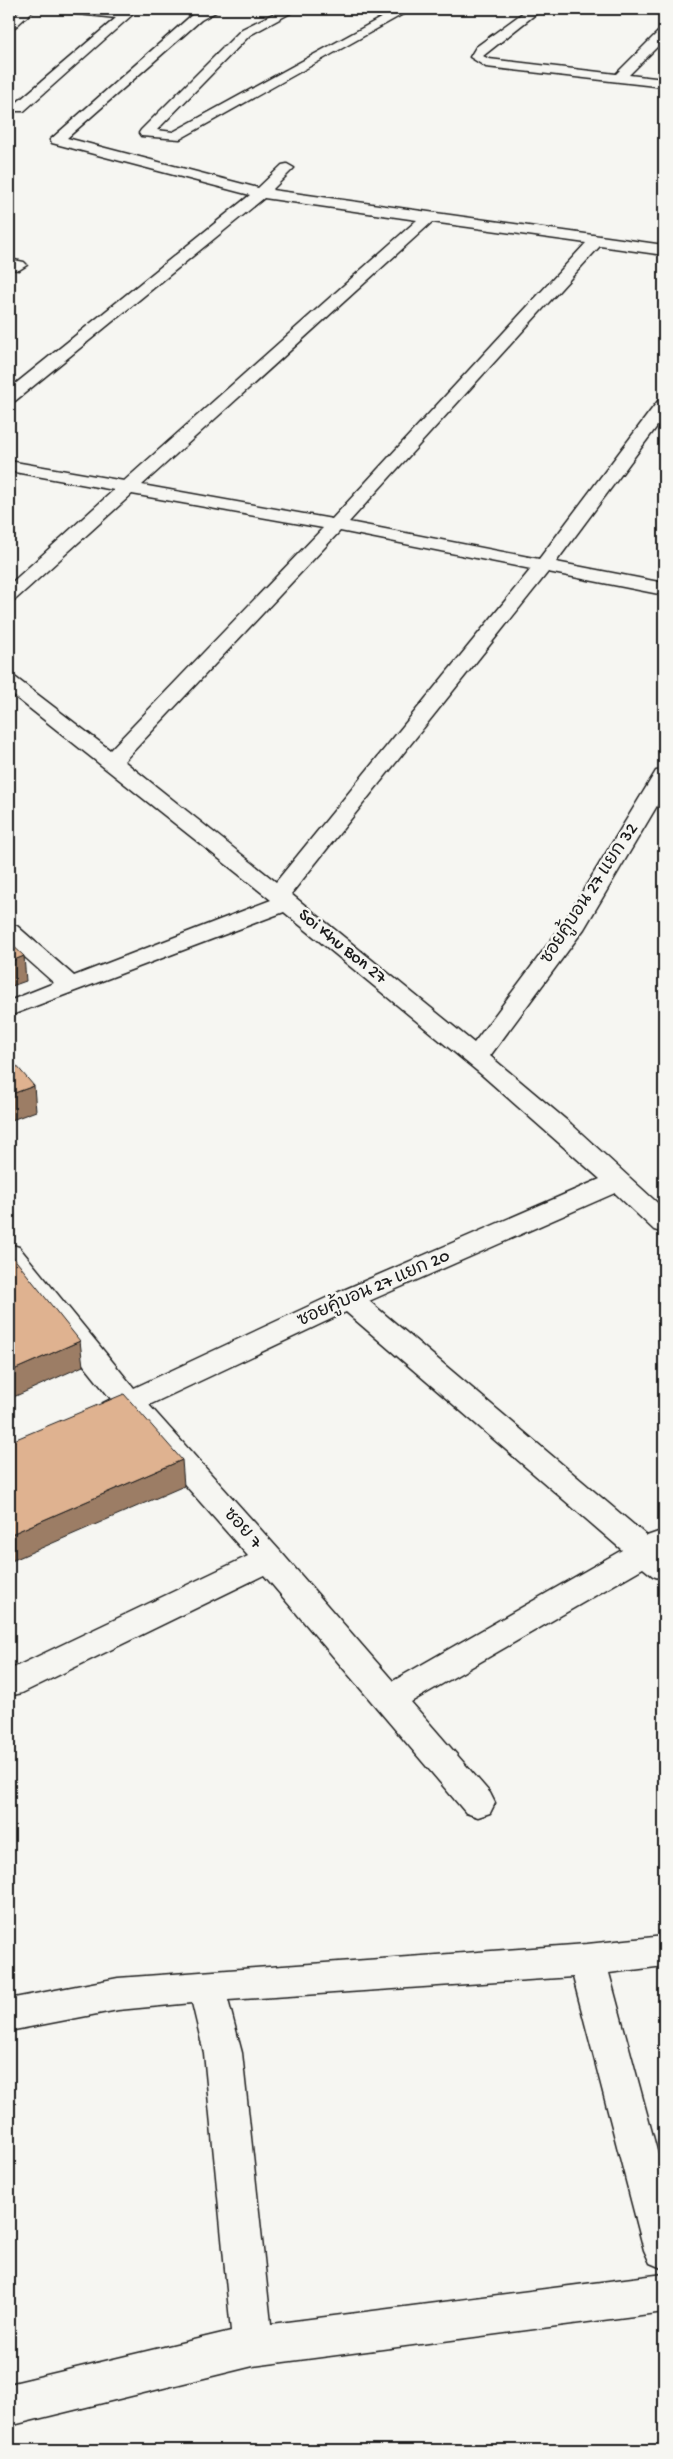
<svg xmlns="http://www.w3.org/2000/svg" width="673" height="2459" font-family="'Gochi Hand','Playpen Sans Thai',sans-serif">
<style>
.lines{fill:none;stroke-linecap:round;stroke-linejoin:round}
.minor-casing{stroke:#1c1c1c;stroke-width:3}
.minor{fill:#f6f6f2;fill-rule:evenodd}
.shaded-wall{fill:#9c7d65;stroke:#1c1c1c}
.building{fill:#dfb290;stroke:#1c1c1c}
.labels{text-anchor:middle;dominant-baseline:central;stroke-width:5;stroke-linejoin:round;paint-order:stroke}
.street-label{font-size:18px;fill:#1c1c1c;stroke:#f6f6f2}
</style>
<rect width="100%" height="100%" fill="#f6f6f2"/>
<filter id="ink" filterUnits="userSpaceOnUse"><feTurbulence type="fractalNoise" baseFrequency=".02" numOctaves="2"/><feDisplacementMap in="SourceGraphic" scale="10" xChannelSelector="R" yChannelSelector="G"/><feConvolveMatrix kernelMatrix="1 2 1 2 8 2 1 2 1" color-interpolation-filters="sRGB"/></filter>
<g filter="url(#ink)">
<g class="lines">
<g class="minor-casing">
<g id="minor">
<path d="M22 9H35L13 29 9 30V20Z"/>
<path d="M63 9C77 8 123 6 132 15L24 111H14L12 108 14 105 116 18 69 13Z"/>
<path d="M205 9H221L201 20 67 138 258 188 282 165 287 164 294 168 272 190 664 245V255L600 246 349 522 539 559 658 401 664 400V417L556 562 664 583V595L548 572 291 894 474 1043 561 927 653 776 656 771 664 770V794L584 929 490 1056 571 1124 664 1209V1233L654 1230 615 1193 369 1301 647 1536 664 1530V1580L653 1576 643 1568 411 1702 490 1793 495 1803 490 1813 478 1817 466 1813 264 1575 22 1693 9 1696V1670L248 1556 125 1417 114 1420 103 1417 99 1410 103 1403 111 1399 9 1271V1244L19 1247 134 1388 339 1292 600 1179 482 1075 284 912 9 1016V1001L54 983 9 943V924L17 926 74 976 271 900 9 692V676L16 678 110 750 323 528 132 494 16 599 9 601V585L114 490 9 471V461L124 481 417 220 264 198 15 401 9 402V389L250 195 52 143 50 140 193 14ZM432 222 586 243 332 519 142 485ZM340 531 531 569 276 882 124 761ZM346 1312 622 1550 393 1681 280 1551 149 1405Z"/>
<path d="M283 9H298L250 35 157 130 173 132 397 9H412L180 139 141 136 139 133 141 130 242 29Z"/>
<path d="M528 9H542L483 56 489 59 616 74 660 30 664 29V40L629 75 664 79V87L486 67 470 57 476 47Z"/>
<path d="M9 259 24 262 27 265 19 270 9 269Z"/>
<path d="M664 1936V1966L609 1973 664 2177V2269L650 2263 644 2250 573 1977 228 2000 242 2053 271 2324 664 2274V2312L253 2366 9 2426V2384L231 2331 204 2053 192 2003 118 2010 9 2031V1999L118 1978 587 1944Z"/>
</g>
</g>
<use href="#minor" class="minor"/>
</g>
<g class="shaded-wall">
<path d="M24 956 26 981 9 987V962Z"/>
<path d="M34 1086 36 1111 9 1121V1095Z"/>
<path d="M80 1341 83 1366 9 1399V1372Z"/>
<path d="M182 1460 184 1486 9 1562V1535Z"/>
</g>
<g class="building">
<path d="M9 942 24 956 9 962Z"/>
<path d="M9 1057 34 1086 9 1095Z"/>
<path d="M9 1252 80 1341 9 1372Z"/>
<path d="M124 1394 182 1460 9 1535V1442Z"/>
</g>
</g>
<g class="labels">
<g class="street-label">
<text transform="translate(590 894) rotate(-57)">ซอยคู้บอน 27 แยก 32</text>
<text transform="translate(342 947) rotate(39)">Soi Khu Bon 27</text>
<text transform="translate(374 1289) rotate(-24)">ซอยคู้บอน 27 แยก 20</text>
<text transform="translate(242 1529) rotate(48)">ซอย 7</text>
</g>
</g>
<rect width="673" height="2459" fill="none" stroke="#f6f6f2" stroke-width="30"/>
<rect x="15" y="15" width="643" height="2429" fill="none" stroke="#1c1c1c" stroke-width="2" filter="url(#ink)"/>
</svg>
